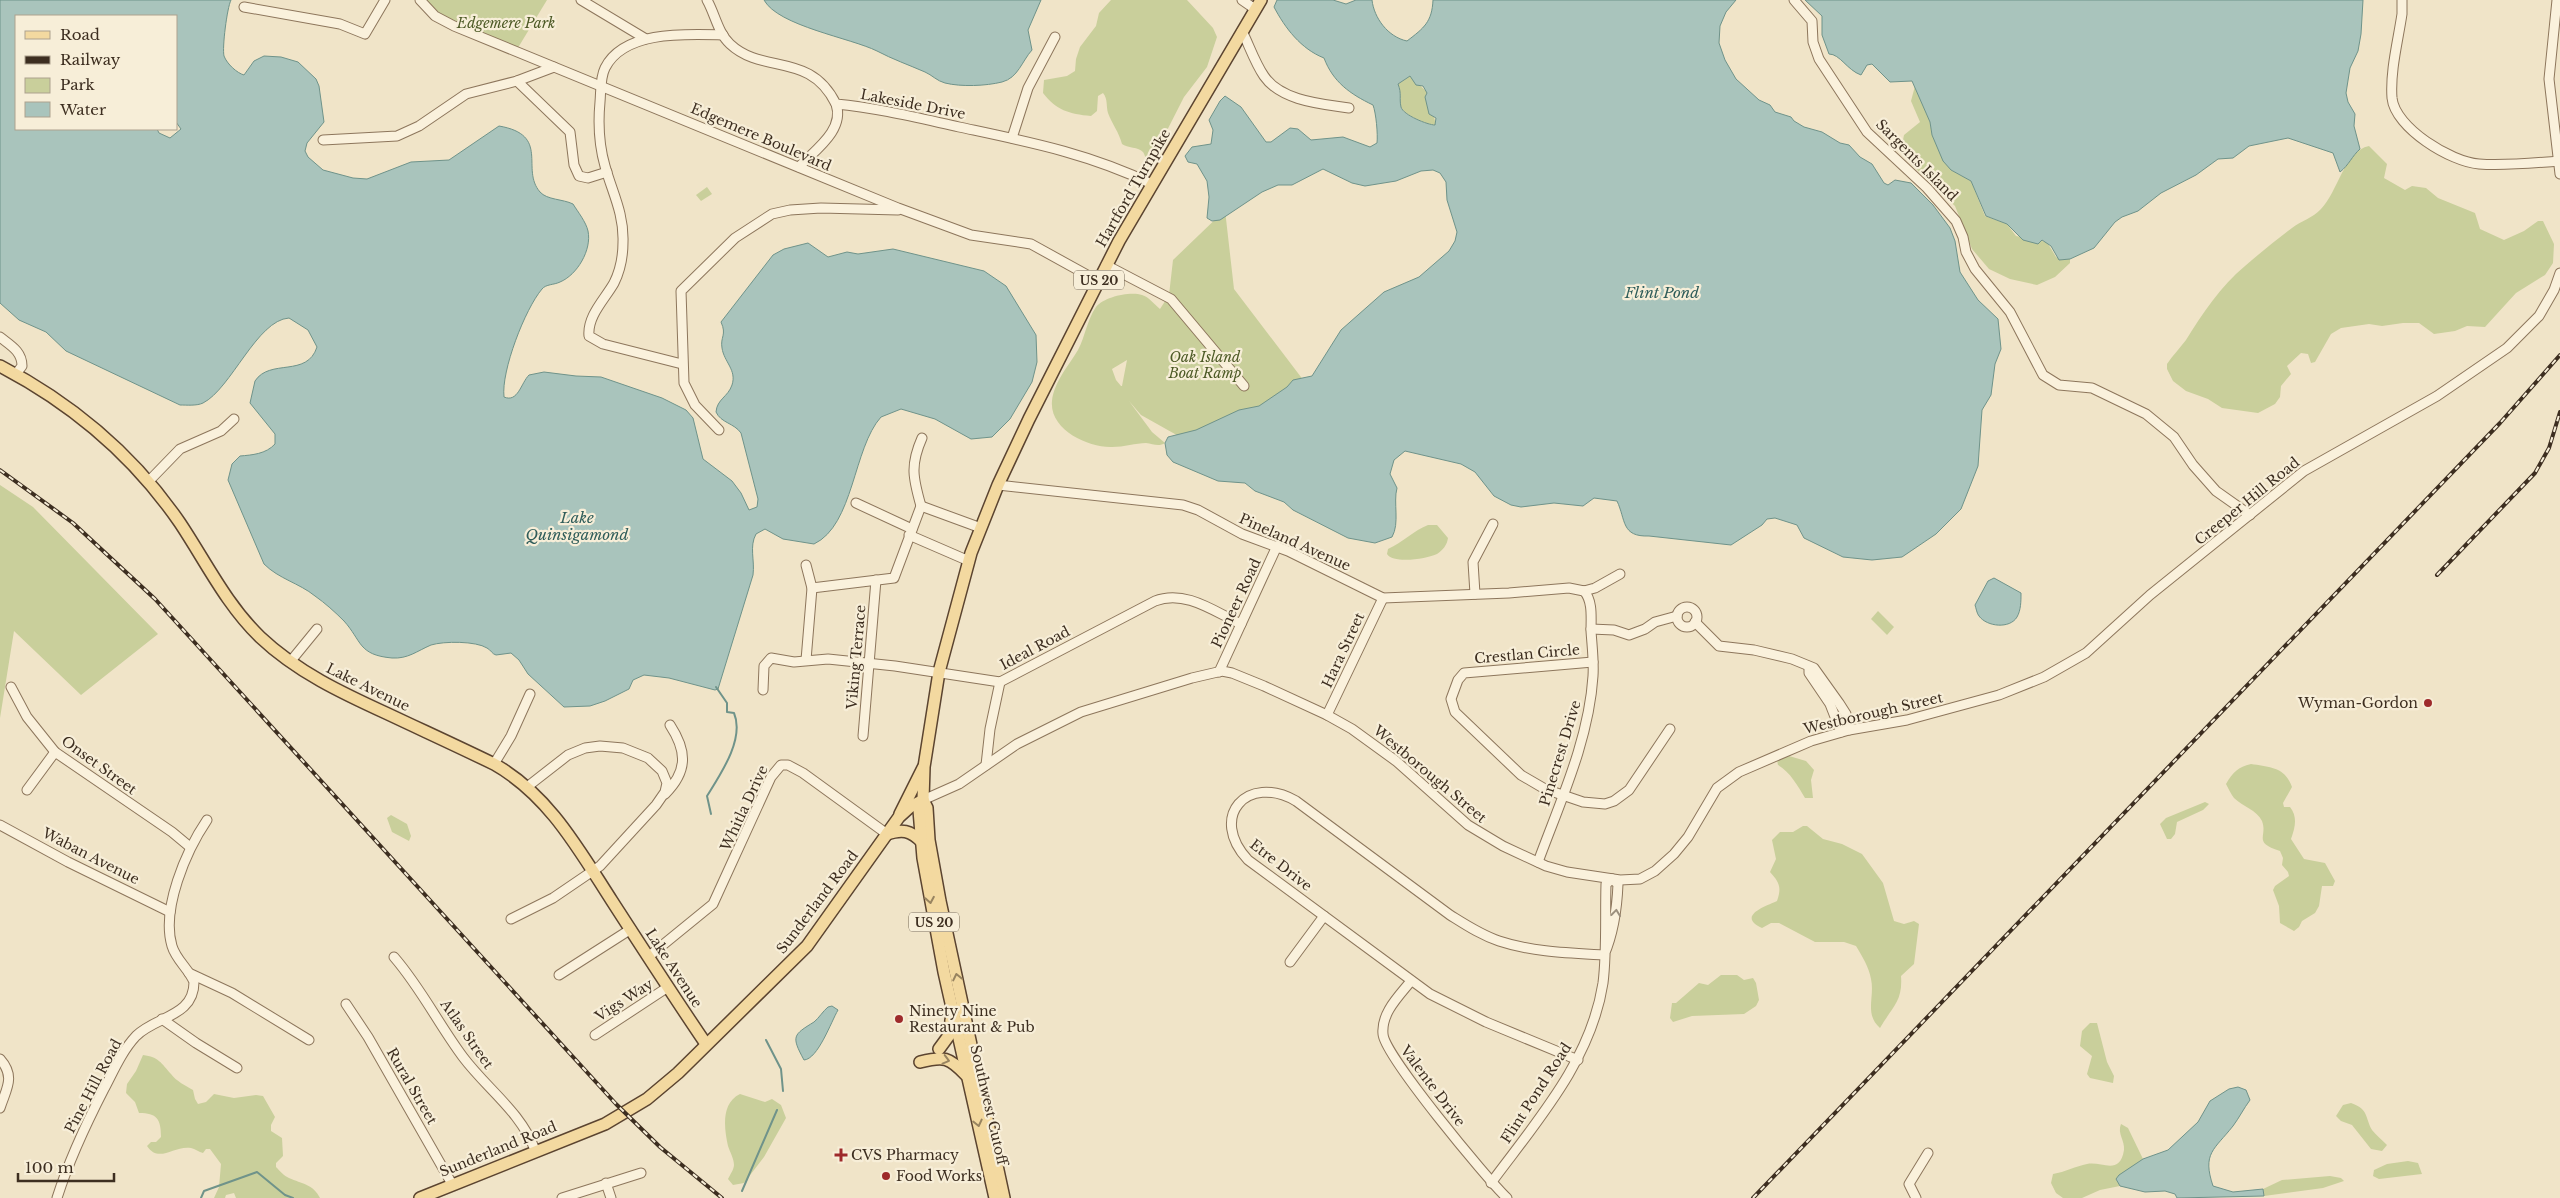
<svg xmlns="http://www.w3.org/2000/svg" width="2560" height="1198" font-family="'Libre Baskerville',serif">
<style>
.green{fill:#c9cf9b;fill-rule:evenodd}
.water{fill:#a9c4bc;stroke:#6f938a;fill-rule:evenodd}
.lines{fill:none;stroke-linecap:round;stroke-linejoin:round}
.stream{stroke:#6f938a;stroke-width:2}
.minor-casing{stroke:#8d765c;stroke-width:11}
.major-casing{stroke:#5b4430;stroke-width:14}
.minor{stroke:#faf1dc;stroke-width:9}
.major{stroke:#f3d9a0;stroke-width:11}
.rail-casing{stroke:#3d2e20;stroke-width:4}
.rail{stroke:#f7eed8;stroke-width:2;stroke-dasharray:5.5;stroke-linecap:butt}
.oneway{stroke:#988460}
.oneway2{stroke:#9c907e}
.poi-dot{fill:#9e2a2b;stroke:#f7eed8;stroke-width:2}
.labels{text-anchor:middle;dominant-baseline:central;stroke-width:4.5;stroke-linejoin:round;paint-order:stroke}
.shield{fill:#f7eed8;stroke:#756857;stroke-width:1}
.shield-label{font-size:12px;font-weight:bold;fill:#3d2e20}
.park-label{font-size:14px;font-style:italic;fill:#4d5a26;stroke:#f7eed8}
.street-label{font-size:14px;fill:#3d2e20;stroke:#f7eed8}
.poi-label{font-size:14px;fill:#3d2e20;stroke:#f7eed8;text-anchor:start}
.water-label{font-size:15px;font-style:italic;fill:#2f5d5a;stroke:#f7eed8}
</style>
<rect width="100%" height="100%" fill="#f0e4c8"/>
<g class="green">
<path d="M420 0H547L516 51 454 26Z"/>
<path d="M1111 0H1187L1213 28 1217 37 1207 67 1184 97 1154 156 1148 160C1145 158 1145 155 1143 152 1139 147 1127 148 1122 144 1119 132 1112 124 1108 113 1106 106 1108 99 1103 93L1098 96 1097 111 1091 116C1069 114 1056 110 1043 93L1044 80 1067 76 1075 71 1076 59 1080 47 1096 26 1099 13Z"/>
<path d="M1410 76 1428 93 1436 125C1428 125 1404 115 1401 107 1399 98 1402 94 1398 84Z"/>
<path d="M1915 86 1930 122 1932 135 1951 170 1971 181 1985 216 2007 224 2016 236 2047 242 2056 257 2062 260 2070 257V263L2055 277 2037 285 2010 279 1989 269 1972 249 1955 206 1911 164 1903 140 1904 135 1920 122 1911 101Z"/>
<path d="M2369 146 2387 164 2384 178 2405 190 2412 186 2426 188 2438 198 2475 213 2480 229 2504 240 2524 231 2538 221H2543L2554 244 2553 263 2545 275 2516 293 2485 327 2467 326 2455 331 2434 334 2419 323H2403L2382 326 2369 324 2341 328 2331 334 2315 362 2311 363 2308 354 2301 353 2287 366 2291 374 2281 386 2280 397 2275 404 2258 413 2222 408 2208 399 2186 391 2173 381 2167 369V364C2173 355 2180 348 2186 340 2202 314 2221 286 2245 266 2260 253 2276 240 2292 228 2301 221 2313 218 2321 209 2338 192 2344 151 2369 146Z"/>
<path d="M707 187 712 194 701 201 696 195Z"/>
<path d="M1225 210 1234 289 1307 385 1269 406 1182 438 1141 415 1129 401 1152 432 1165 443C1159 447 1153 444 1146 443 1136 443 1124 447 1112 447 1089 448 1049 430 1052 401 1054 382 1069 365 1078 350 1085 337 1087 320 1096 307 1104 297 1130 291 1142 295 1149 297 1154 304 1160 309L1169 295 1173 260ZM1127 360 1122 386H1121L1116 380 1112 369Z"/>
<path d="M0 485 33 507 158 634 81 695 14 631 0 718Z"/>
<path d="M1428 525H1437L1448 538C1447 545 1443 550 1437 554 1427 559 1393 564 1387 554L1388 549C1403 542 1413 531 1428 525Z"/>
<path d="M1878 611 1894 627 1887 635 1871 619Z"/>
<path d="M1789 756 1806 761 1814 770 1811 780 1813 798H1805C1798 786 1790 772 1778 765L1777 760Z"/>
<path d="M2251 764C2270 767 2285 767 2292 787L2283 803 2284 807H2290C2298 817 2295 828 2291 839L2304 859 2325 863 2335 881 2333 886H2322L2319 906 2315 913 2302 921 2299 927 2294 931 2280 923 2279 906 2273 890 2275 886 2289 876 2288 872 2282 865 2283 858 2280 851C2252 842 2268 837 2262 821 2257 810 2242 806 2234 798 2231 794 2228 788 2226 784 2233 772 2238 767 2251 764Z"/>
<path d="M2205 802 2209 804 2203 810 2177 822 2175 834 2171 839H2167L2160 824 2166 818Z"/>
<path d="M391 815 407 824 411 836 409 841 392 832 387 818Z"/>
<path d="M1803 826H1807L1823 839 1842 844 1862 854 1883 883 1894 921 1904 924 1914 921 1919 924 1914 964 1901 976C1903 1002 1892 1007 1880 1028 1864 1014 1875 997 1871 979 1869 967 1862 956 1856 946L1844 942H1815L1779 923H1771L1762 928C1736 916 1766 906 1777 901 1782 887 1779 882 1770 872L1776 859 1772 840 1780 832H1793Z"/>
<path d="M1721 975H1737L1744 980 1753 978 1756 983 1759 1000 1756 1006 1744 1014 1692 1016 1673 1022 1670 1018 1672 1003H1676L1699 983 1708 985Z"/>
<path d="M2090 1023H2097L2107 1062 2114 1076 2113 1083 2090 1078 2087 1074 2092 1056 2080 1046 2082 1031Z"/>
<path d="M143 1055C159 1057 161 1063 171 1074 176 1081 186 1086 193 1090L195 1099 198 1104 206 1102 214 1094 234 1098 256 1095 263 1096 275 1117 271 1125V1131L282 1138 283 1156 276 1163V1167C280 1171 284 1176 289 1178 302 1184 313 1184 320 1198H236L234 1193 226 1195 225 1198H214L219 1187 221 1164 210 1149H206L203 1153C199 1152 195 1149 191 1148 174 1145 159 1164 147 1146L151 1142H156L161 1137C161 1119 157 1113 139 1113L135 1102 126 1093 127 1084 136 1071Z"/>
<path d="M740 1094 765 1102 772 1099 781 1105 786 1118 764 1157 744 1183 733 1185 728 1179C730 1175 734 1169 734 1165 734 1159 730 1152 728 1146 724 1128 721 1103 740 1094Z"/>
<path d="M2351 1103C2369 1109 2365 1118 2372 1130 2376 1135 2382 1140 2387 1145L2382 1151 2371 1149 2352 1125 2341 1121 2336 1116 2343 1105Z"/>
<path d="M2121 1124 2128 1128 2143 1159 2119 1176 2116 1179 2120 1186 2100 1190 2082 1198H2063L2056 1193 2051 1183 2053 1174C2065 1172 2076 1166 2087 1164 2102 1161 2120 1176 2124 1150 2125 1140 2117 1134 2121 1124Z"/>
<path d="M2408 1161 2418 1163 2422 1174 2379 1179 2373 1176 2374 1170 2387 1164Z"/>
<path d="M2330 1176 2341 1178 2344 1181 2323 1188 2264 1196 2263 1189 2282 1180Z"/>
</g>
<g class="water">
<path d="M0 0H231C227 8 222 48 224 56 227 64 237 73 244 75L254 61 264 56 281 57 298 62 316 79 319 86 324 122 307 143 305 151 308 157 323 170 353 178 367 179 411 162 449 160 499 126C551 135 520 169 540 192 547 200 563 199 573 204 578 212 586 222 588 231 592 250 577 275 560 282 554 285 546 284 542 289 525 309 501 371 504 397 518 403 521 383 529 375L544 372 576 376 601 377 662 398 686 410 693 418 703 459 732 481 741 493 749 510 757 507 758 499 741 433C734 423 721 423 716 412 717 399 728 397 732 385 737 370 724 362 722 348 720 337 727 335 721 322L773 255 784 249 808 243 828 257 847 252 858 254 893 249 984 271 1006 286 1036 335 1037 362 1032 382 1010 419 992 437 971 439 935 419 901 409 881 417C853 448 854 525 814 544L783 539 765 529 756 534C749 547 755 560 753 575L718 689 715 690 669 678 644 675 633 680 629 689 605 701 590 706 564 707 528 674 519 660 511 653 496 655C492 654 491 650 487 648 476 641 444 641 431 645 417 651 408 659 392 658 358 655 362 641 344 621 335 612 325 603 315 596 299 583 279 579 264 564L228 480 232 464 240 456C252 455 266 454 275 444V434L250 403 255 381C270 358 307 378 317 347L308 330 289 318C257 320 231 389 203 403 197 406 187 405 180 405L66 351 46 332 19 320 0 303ZM16 16H176V122L181 129 170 138 159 133 157 129H16Z"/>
<path d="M764 0H1041L1028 30 1032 50C1022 61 1018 78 1002 82 986 86 961 87 945 83 937 81 932 75 925 72 909 65 892 59 877 51 851 38 778 26 764 0Z"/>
<path d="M1277 0H1333L1346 4 1356 0H1372C1374 18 1388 37 1407 41 1424 28 1432 22 1433 0H1736L1726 12 1720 26 1719 43 1725 60 1736 79 1759 100 1770 105 1775 112 1791 117 1794 121 1804 127 1822 132 1840 143 1849 145 1860 157 1872 164 1884 183 1888 185 1895 180 1911 183 1933 205 1950 228 1955 241 1960 272 1978 300 1998 319 2001 349 1995 364 1991 395 1982 410 1978 466 1961 509 1936 534 1902 557 1872 560 1843 557 1804 538 1797 525 1775 518 1767 519 1762 525 1731 545 1649 536C1621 537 1626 520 1617 501L1594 498 1583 506 1554 503 1521 507 1511 505 1494 496 1475 472 1461 464 1405 451 1394 460 1390 474 1397 488C1393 503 1400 523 1392 537L1375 543 1348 538 1293 510 1284 502 1255 491 1245 483 1218 481 1173 462 1167 455 1165 443 1168 437 1196 430 1239 410 1259 406 1287 387 1293 380 1312 376 1341 330 1384 292 1419 277 1449 251 1455 241 1457 232 1447 200 1446 182 1440 173 1433 170 1421 171 1396 181 1365 186 1352 183 1323 169 1292 185H1278L1262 192 1220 220 1212 221 1207 218 1209 197 1207 181 1197 164 1188 162 1185 156 1192 147 1211 144 1213 130 1209 120 1220 101 1225 96 1241 107 1266 142H1271L1290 128 1298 129 1311 140 1343 137 1370 147 1377 143C1378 134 1376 113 1373 105 1350 94 1333 82 1324 58 1301 49 1285 28 1274 7ZM1410 76 1416 85 1423 86 1427 93 1425 97 1429 114 1436 118 1435 125C1428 125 1403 115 1401 107 1399 98 1402 94 1398 84Z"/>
<path d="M1805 0H2363L2361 34 2358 51 2350 68 2346 93 2348 102 2355 114 2354 126 2360 149C2352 156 2349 165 2340 172L2333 153 2288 138 2249 146 2233 158 2218 159 2196 175 2161 193 2138 211 2122 217 2115 222 2094 248 2070 259 2059 260 2051 246 2042 240 2038 244 2023 240 2007 224 1986 216 1971 181 1951 170 1943 161 1932 135 1930 122 1912 81 1890 82 1872 64 1867 65 1861 75C1847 70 1840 54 1829 54L1822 35V16Z"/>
<path d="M1994 578 2021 593C2021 601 2021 610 2017 617 2010 629 1987 627 1979 616 1977 614 1976 608 1975 605L1988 581Z"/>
<path d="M832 1006 838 1010C831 1022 818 1059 804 1060 791 1036 793 1035 814 1022 819 1018 823 1011 828 1007Z"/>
<path d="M2238 1087 2246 1090 2250 1100C2244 1108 2239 1118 2233 1126 2214 1150 2202 1153 2213 1186L2233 1192 2263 1189 2264 1196 2177 1198 2175 1194 2165 1191 2145 1192 2120 1186 2116 1179 2119 1175 2143 1159 2168 1150 2198 1122 2210 1101 2229 1089Z"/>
</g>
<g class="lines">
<g class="stream">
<path d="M711 814 707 796C720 775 745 739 734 713L727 712V703L716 687"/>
<path d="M766 1040 781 1069 783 1091"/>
<path d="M742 1191 777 1110"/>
<path d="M201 1198 204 1191 257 1172 285 1195 293 1198"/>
</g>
<g class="minor-casing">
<g id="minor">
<path d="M420 0 435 16 454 26 898 208 971 235 1031 244 1098 281"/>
<path d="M581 0 646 39"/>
<path d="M707 0C715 14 718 33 730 44 763 75 810 51 836 104 878 108 918 118 959 127 1029 142 1087 153 1152 184"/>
<path d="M1242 0 1255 9"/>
<path d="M1794 0 1812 21 1813 42 1819 59 1867 132 1927 188 1956 221 1963 237 1966 252 1975 269 2010 312 2043 375 2059 385 2092 388 2146 414 2174 437 2193 465 2216 491 2250 515"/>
<path d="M2402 0V14C2398 41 2390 71 2392 98 2395 128 2451 162 2479 164 2505 166 2533 163 2559 161"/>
<path d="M2557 0 2549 79 2560 174"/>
<path d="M244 7 340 24 365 34 385 0"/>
<path d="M1242 31C1249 45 1255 63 1264 76 1281 101 1322 104 1349 108"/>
<path d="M517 81 570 132 574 165 579 176 588 178 607 172"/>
<path d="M1012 138 1028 88 1055 37"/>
<path d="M323 140 397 136 419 126 466 94 517 81 554 67"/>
<path d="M799 167C815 150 845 130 836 104"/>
<path d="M1106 265 1171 299 1244 386"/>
<path d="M0 337C10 345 22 351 22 366L16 374"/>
<path d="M682 364 603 344 589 336C587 316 605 299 614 283 620 271 623 255 623 242 624 213 612 192 605 166 599 145 598 123 600 102 601 91 600 78 605 68 624 30 687 34 723 35"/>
<path d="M719 430 695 405 684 383 681 291 735 238 772 214 790 210 821 208 898 210"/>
<path d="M148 482 180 449 221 431 234 419"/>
<path d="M998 485 1183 505 1198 510 1242 534 1288 551 1383 598 1509 593 1569 588 1584 591"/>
<path d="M856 503 912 529"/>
<path d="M921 506C913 478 910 465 922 438"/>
<path d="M921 506 981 528"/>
<path d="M909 535 969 561"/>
<path d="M806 565 812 588 806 660"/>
<path d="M812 588 894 578 921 506"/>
<path d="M1584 591 1595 588 1620 574"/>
<path d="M1475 594 1473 562 1493 524"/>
<circle cx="1687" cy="617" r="10"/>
<path d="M1695 622 1719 646 1754 650 1792 659 1814 668 1839 703 1846 714 1849 730"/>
<path d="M1591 629 1614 630 1629 635 1645 629 1655 622 1677 616"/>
<path d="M290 662 317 629"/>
<path d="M1593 662 1464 673 1458 680 1451 699 1455 712 1521 775 1545 789 1583 802 1605 804 1614 801 1629 790 1670 729"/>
<path d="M1809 667V673L1830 704 1841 732"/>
<path d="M1219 672 1277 546"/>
<path d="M11 687 27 717 55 752 172 832 190 847"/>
<path d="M763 690 764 666 771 658 794 662 828 659 895 666 1000 682 1155 601C1185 589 1215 612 1241 624"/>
<path d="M1327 715 1383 598"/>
<path d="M863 736 876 580"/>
<path d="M494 764 511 736 530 694"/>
<path d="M986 765 990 729 1000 682"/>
<path d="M27 790 55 752"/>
<path d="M665 794C688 771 687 751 670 725"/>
<path d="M923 800 959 784 1017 744 1081 712 1192 678 1222 671 1232 673 1264 686 1327 715 1352 729 1396 761 1468 825 1503 846 1546 866 1567 872 1620 880 1640 879 1655 871 1674 854 1688 837 1717 788 1739 772 1811 741 1849 730 1907 720 1999 695 2044 677 2086 653 2150 595 2304 471 2437 396 2507 348 2539 316 2554 290 2560 273"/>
<path d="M0 825 68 862 170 912"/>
<path d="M1538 862C1560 802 1589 740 1593 676 1594 661 1592 646 1591 631 1591 618 1593 601 1584 591"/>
<path d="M511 919 553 898 600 866 656 805 665 792 667 783 662 771 648 758 623 748 600 746 585 748 568 755 527 787"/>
<path d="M394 957C421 988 439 1025 463 1057 487 1089 521 1112 535 1150"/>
<path d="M648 957 713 904 771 777 781 765H788L803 773 887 834"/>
<path d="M1290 962 1324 916"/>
<path d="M189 973 232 993 309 1040"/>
<path d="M559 975 631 929"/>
<path d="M1411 981C1399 996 1381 1013 1383 1034 1384 1055 1487 1179 1507 1198"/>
<path d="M346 1004 368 1037 452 1184"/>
<path d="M162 1019 196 1043 237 1068"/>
<path d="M595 1035 668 987"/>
<path d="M0 1059C16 1077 6 1089 0 1108"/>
<path d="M1578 1060 1486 1022 1430 994 1248 860C1208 817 1247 773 1296 801L1450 915C1466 925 1481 935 1499 941 1532 952 1569 953 1604 955"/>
<path d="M606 1183 611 1198"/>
<path d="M1491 1183C1536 1122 1591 1061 1603 983 1607 951 1605 916 1606 884L1612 879 1618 884C1617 909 1614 932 1604 955"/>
<path d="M57 1198C69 1160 86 1124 104 1089 114 1070 122 1051 136 1036 156 1016 194 1017 194 982 189 969 176 960 172 946 161 909 186 851 207 820"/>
<path d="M562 1198 641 1173"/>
<path d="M1916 1198 1909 1184 1928 1153"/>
</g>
</g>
<g class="major-casing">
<g id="major">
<path d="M0 366C71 403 134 456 180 523 206 562 226 604 260 637 297 672 342 693 388 714 424 731 459 747 494 764 549 795 579 850 612 901 643 949 674 997 706 1044"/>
<path d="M923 800 927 808 929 840 940 901 1004 1198"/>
<path d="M900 814 923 768"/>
<path d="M887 834C902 829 910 830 922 842"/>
<path d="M939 1049 950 1034 951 1020"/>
<path d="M920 1062C944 1056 949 1057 966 1075"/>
<path d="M420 1198 605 1124 647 1099 678 1073 807 946 899 817 910 807 923 800"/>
<path d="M995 1198 944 972 923 858 919 810 923 800 924 767 939 672 971 553 998 485 1029 419 1119 241 1261 0"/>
</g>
</g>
<use href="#minor" class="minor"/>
<use href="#major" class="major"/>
<g class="rail-casing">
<g id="rail">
<path d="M0 470 73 523 155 599 616 1104 660 1147 722 1198"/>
<path d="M2437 575 2535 473 2549 448 2560 412"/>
<path d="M1753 1198 2500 423 2560 355"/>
</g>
</g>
<use href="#rail" class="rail"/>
</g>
<defs><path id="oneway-chevron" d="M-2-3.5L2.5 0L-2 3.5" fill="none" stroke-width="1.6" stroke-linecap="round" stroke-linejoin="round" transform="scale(1.25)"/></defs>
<g class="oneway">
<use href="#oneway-chevron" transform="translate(930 900) rotate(80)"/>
<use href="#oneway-chevron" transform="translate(957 977) rotate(-102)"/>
<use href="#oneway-chevron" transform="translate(946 1060) rotate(15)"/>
<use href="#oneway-chevron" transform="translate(978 1123) rotate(77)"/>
</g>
<use class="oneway2" href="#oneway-chevron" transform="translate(1616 913) rotate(-83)"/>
<g class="poi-dot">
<circle cx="2428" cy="703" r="5"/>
<circle cx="899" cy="1019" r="5"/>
<path d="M838.5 1147.5h5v5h5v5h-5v5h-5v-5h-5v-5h5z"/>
<circle cx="886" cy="1176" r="5"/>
</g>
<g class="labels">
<g class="shield">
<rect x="1074" y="270.5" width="50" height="19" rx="4"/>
<rect x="909" y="912.5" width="50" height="19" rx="4"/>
</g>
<g class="shield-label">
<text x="1099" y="280">US 20</text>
<text x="934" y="922">US 20</text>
</g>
<g class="park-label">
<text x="506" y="23">Edgemere Park</text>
<text x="1205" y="357">Oak Island<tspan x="1205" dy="16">Boat Ramp</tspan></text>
</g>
<g class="street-label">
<text transform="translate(913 104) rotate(11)">Lakeside Drive</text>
<text transform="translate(761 137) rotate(23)">Edgemere Boulevard</text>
<text transform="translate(1917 160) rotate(45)">Sargents Island</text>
<text transform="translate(1133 188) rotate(-60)">Hartford Turnpike</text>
<text transform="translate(2247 501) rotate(-39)">Creeper Hill Road</text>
<text transform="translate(1295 542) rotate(24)">Pineland Avenue</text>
<text transform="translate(1236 603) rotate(-65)">Pioneer Road</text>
<text transform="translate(1035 648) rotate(-28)">Ideal Road</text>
<text transform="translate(1343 650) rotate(-65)">Hara Street</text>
<text transform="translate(1527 654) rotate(-5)">Crestlan Circle</text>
<text transform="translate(856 657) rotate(-85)">Viking Terrace</text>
<text transform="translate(368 687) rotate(26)">Lake Avenue</text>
<text transform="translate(1873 713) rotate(-13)">Westborough Street</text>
<text transform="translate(1560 753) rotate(-73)">Pinecrest Drive</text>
<text transform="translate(99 765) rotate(36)">Onset Street</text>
<text transform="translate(1430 774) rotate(40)">Westborough Street</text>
<text transform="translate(744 808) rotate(-65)">Whitla Drive</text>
<text transform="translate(91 856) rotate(27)">Waban Avenue</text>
<text transform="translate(1281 865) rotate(38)">Etre Drive</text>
<text transform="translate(817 902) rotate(-53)">Sunderland Road</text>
<text transform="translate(674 968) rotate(57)">Lake Avenue</text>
<text transform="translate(624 1000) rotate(-33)">Vigs Way</text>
<text transform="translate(467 1034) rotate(55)">Atlas Street</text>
<text transform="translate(93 1086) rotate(-62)">Pine Hill Road</text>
<text transform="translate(412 1086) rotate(60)">Rural Street</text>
<text transform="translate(1433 1086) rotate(53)">Valente Drive</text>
<text transform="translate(1536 1093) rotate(-57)">Flint Pond Road</text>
<text transform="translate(989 1105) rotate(77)">Southwest Cutoff</text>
<text transform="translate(498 1149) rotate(-22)">Sunderland Road</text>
</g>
<g class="poi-label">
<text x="2418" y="703" text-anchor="end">Wyman-Gordon</text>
<text x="909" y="1011">Ninety Nine<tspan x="909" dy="16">Restaurant &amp; Pub</tspan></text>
<text x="851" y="1155">CVS Pharmacy</text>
<text x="896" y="1176">Food Works</text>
</g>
<g class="water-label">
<text x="1662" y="292">Flint Pond</text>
<text x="577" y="517">Lake<tspan x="577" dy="17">Quinsigamond</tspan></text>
</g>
</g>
<rect x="15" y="15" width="162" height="115" fill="#f7eed8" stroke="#ada18e"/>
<rect x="25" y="31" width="25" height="8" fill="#f3d9a0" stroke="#ada18e"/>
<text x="60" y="40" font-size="15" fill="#3d2e20">Road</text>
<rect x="25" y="56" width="25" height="8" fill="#3d2e20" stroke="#ada18e"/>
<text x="60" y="65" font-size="15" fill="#3d2e20">Railway</text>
<rect x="25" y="78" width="25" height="15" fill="#c9cf9b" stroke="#ada18e"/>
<text x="60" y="90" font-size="15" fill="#3d2e20">Park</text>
<rect x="25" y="102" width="25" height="15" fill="#a9c4bc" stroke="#ada18e"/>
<text x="60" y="115" font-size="15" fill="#3d2e20">Water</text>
<path d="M18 1173v8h96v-8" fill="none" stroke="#3d2e20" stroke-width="2.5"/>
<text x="25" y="1173" font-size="15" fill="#3d2e20" stroke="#f7eed8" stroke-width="4" paint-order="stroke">100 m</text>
</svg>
